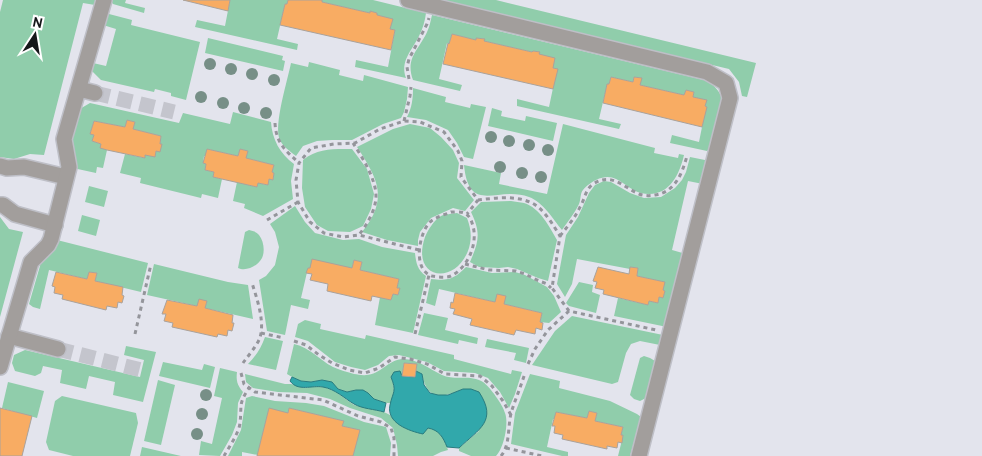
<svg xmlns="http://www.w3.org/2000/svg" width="982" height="456" font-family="Overpass,sans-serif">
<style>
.green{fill:#90cdab}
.water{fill:#31a8ab;stroke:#297c7f}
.building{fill:#f8ac63;stroke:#aaa29c}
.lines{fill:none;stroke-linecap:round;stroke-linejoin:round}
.minor-tunnel{stroke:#c4c5cd;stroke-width:15;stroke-dasharray:15 8;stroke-linecap:butt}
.minor-casing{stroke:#bebfc7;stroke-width:18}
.path{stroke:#94959b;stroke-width:3;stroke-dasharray:4 4;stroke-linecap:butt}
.minor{stroke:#a29e9c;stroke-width:15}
.tree{fill:#778f87}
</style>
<rect width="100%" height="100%" fill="#e3e4ed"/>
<g class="green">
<path d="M3 0H96L95 5 83 3 44 155 30 154 14 159 0 157V12Z"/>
<path d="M110 0H126L125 3 145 8 144 13 113 4Z"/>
<path d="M230 0H288L287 4H285L277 39 298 44 297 50 195 27 197 20 225 26Z"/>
<path d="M322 0H373L426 13C425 21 423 28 419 36 411 52 400 61 406 78L355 67 356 60 388 67 395 30 390 29 392 19 377 15V13L370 11V13L322 2Z"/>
<path d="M438 0H496L756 63 747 97 742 96 739 82 729 69Z"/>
<path d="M109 14 132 20 131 25 200 42 186 100 171 96V93L155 89 154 92 101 80 91 70 93 63 106 66 116 29 103 25 105 20Z"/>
<path d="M432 15 708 81C713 85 718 89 721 96 725 106 714 135 712 147L707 151 670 143 672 135 699 142 706 107 705 106 706 100 693 97 694 92 686 90 684 95 640 85 641 78 634 77 633 82 611 77 609 84 607 85 599 119 621 124 619 129 517 106V99L549 107 557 69 553 68 539 54V52L533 51 532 52 484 41V39L477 38 476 40 452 34 449 44 447 43 439 79 462 85 460 91 413 80C404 56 422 48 429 27 430 24 431 19 432 15Z"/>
<path d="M208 38 283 56 282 60 285 61 283 71 205 53Z"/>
<path d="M309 62 340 70 339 75 363 81 364 75 408 87 407 99 404 112 401 118 383 124 352 140H332L317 141 303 146 296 156C290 151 283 147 280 140 273 126 288 79 291 63L308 67Z"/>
<path d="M413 88 446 97 445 102 470 108 471 104 486 107 473 159 464 157 457 143 448 130 426 120 407 117C412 108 413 98 413 88Z"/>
<path d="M90 103 179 123 183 113 230 124 233 112 271 122C272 139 280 154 294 164L291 181 293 199 263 216 244 208 245 204 233 201 237 182 257 187 258 183 267 185 269 179 273 180 274 173 272 172 274 165 246 158 248 151 240 149 238 156 207 149 206 156H204L203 163 206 164 205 170 214 172 213 177 222 179 218 198 202 194 201 198 140 183 141 178 120 173 125 154 144 158 145 155 155 156 156 151 161 144H160L161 136 133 129 135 122 127 120 125 127 94 121 90 134 94 135 92 141 101 144 107 150 103 168 97 167 96 173 73 168 70 143 78 110Z"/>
<path d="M492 108 502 111 501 116 525 121 526 116 557 123 553 141 488 126Z"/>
<path d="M410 124 430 128 441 137 453 150 459 163 457 178 474 200 465 211 453 208 431 218 420 232 418 240V246L387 240 362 232C389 199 378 179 357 147L393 129Z"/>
<path d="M563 124 655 148 654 153 678 158 679 154 684 155C679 177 667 199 641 193 623 188 617 170 596 180 592 182 586 186 583 190 580 193 581 200 579 204 575 213 568 221 562 230 553 219 543 202 529 197 498 185 469 216 464 165L501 173 499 184 547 194Z"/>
<path d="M352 149 367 169 374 194 371 209 363 226 350 232 328 231 317 225 305 207 302 188 303 160C318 148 333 149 352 149Z"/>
<path d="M690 157 705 160 708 164 703 184 688 181 672 250 686 254 667 327 614 316 618 298 648 305 649 301 658 303 659 297 663 298 665 291 663 290 664 282 637 276 638 268 630 267V269L577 259 572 284 565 297 557 284 566 235 578 217 589 193 595 185 604 181 611 182 630 193 644 198 661 197 675 188 682 180 686 172Z"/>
<path d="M89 186 108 191 104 207 85 202Z"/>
<path d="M511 201C515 202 520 202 524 203 540 208 549 226 557 240L548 281 538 278 517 269 508 267 499 268 479 267 470 262C479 241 481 233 471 212L481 202Z"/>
<path d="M295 206 305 222 315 233 343 240 359 239 382 247 415 253C416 262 417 270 426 276L413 333 375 325 380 297 391 300 393 294 398 295 400 289 397 288 399 279 360 270 362 262 354 260 352 268H308L301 298 310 300 308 309 291 305 285 335 267 331 259 280 266 276 275 265 279 247 275 232 270 224Z"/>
<path d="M457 213 467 218C471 229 472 237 469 248 457 286 410 281 425 237 428 230 434 220 441 216 445 214 452 214 457 213Z"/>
<path d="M82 215 100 220 96 236 78 231Z"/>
<path d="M0 217 9 229 23 232 0 317Z"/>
<path d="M249 230C253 231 257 232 259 235 264 241 265 252 262 258 258 266 246 272 238 268L245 232Z"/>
<path d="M57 240 148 263 141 292 95 281 97 273 89 272 87 279 49 270 40 309 33 307 29 304 42 259Z"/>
<path d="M154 264 228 282 248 285 253 319 205 308 207 301 197 306 147 295Z"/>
<path d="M466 267 492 273 515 272 525 275 547 287 554 296 561 312 549 323 540 322 542 313 439 289 435 306 426 303 431 279C449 281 454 279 466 267Z"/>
<path d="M579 282 593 285 592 292 600 295 596 313 569 306 566 303Z"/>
<path d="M424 313 448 318 445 330 478 338 477 344 459 340 458 344 418 335Z"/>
<path d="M572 316 663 335 660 345 640 341 631 344 626 353 618 382 612 384 532 365 555 331Z"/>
<path d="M305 320 321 324 320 329 365 339 366 335 454 355V359L511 374 512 370 522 372 515 394 509 408 500 392 488 378 475 373 444 371 427 362 399 355 389 356 378 365 365 370 351 367 335 362 308 341 295 337 298 324Z"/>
<path d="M265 337 283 341 276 370 248 364C256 356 261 348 265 337Z"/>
<path d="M487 339 529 348 526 363 514 360 516 353 485 347Z"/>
<path d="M294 344C311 348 318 359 333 367 339 370 348 372 354 374 358 374 362 376 366 375 380 375 389 359 403 359 418 359 429 369 442 375 454 381 471 374 483 382 490 387 503 405 505 413 509 423 504 448 496 456H471L459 451V448L479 431 463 389C442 398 427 401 422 374L416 371V364L404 363 402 376 391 377C395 387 395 393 391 403H386L374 399 368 393 356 390 347 392 338 389 322 380 311 382 301 381 292 377 287 374Z"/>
<path d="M126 346 156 352 143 402 113 395 115 382 89 376 86 389 60 383 62 370 43 366 41 373 35 376 15 371 12 363 14 355 25 350 140 377 144 360 124 355Z"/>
<path d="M644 356 650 358 655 361 646 398 640 401 634 399 630 395 640 358Z"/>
<path d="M163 362 202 370 204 364 215 367 210 388 159 376Z"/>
<path d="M220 368 237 372C236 380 237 385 243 392L238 403 237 422 232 435 220 456 199 455 201 441 212 444 222 398 214 396Z"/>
<path d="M245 374 285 384H291L305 388 313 386 325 387 336 392 354 405 384 412 390 415 400 425 435 429 443 437 448 450 441 452 433 456H398L397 445 393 428 381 418 350 408 330 399 307 393 278 392 253 388 246 382Z"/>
<path d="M530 374 560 381 559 388 610 401 637 414 641 417 630 456H618L623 436 621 435 623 427 595 421 597 413 589 411 587 418 556 412 555 419H553L547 447 568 452V456H562L511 444 515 413Z"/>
<path d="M158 380 175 385 161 445 144 441Z"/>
<path d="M8 382 44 391 37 418 2 408Z"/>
<path d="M62 396 136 413 138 423 130 456H73L49 450 46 442 55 401Z"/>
<path d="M252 396 275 401 306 403 324 406 364 422 386 427 391 443 390 456H353L359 430 342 426 343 421 289 408 288 413 269 409 258 455 242 452V456H228L241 430 246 398Z"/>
<path d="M142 447 181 456H140Z"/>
</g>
<g class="water">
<path d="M400 371 402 376 415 377 416 371 422 374 424 385 430 393 438 395H448L463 389H471L479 392C498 421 479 429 459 448L447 447C443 437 439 430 428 428L423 434C409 431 386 423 390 405 393 391 397 392 391 377L394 372Z"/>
<path d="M292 377 301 381 311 382 322 380 332 382 338 389 347 392 356 390H363L368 393 374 399 386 403 384 412C374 409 363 409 354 404 344 398 335 389 323 387 312 385 298 392 290 381Z"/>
</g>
<g class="building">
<path d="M183 0H230L228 11Z"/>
<path d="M288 0H322V2L370 13V11L377 13V15L393 19 390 29 395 30 391 50 280 25 285 4H287Z"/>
<path d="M452 34 476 40V38L485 39 484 41 532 52 533 51 540 52 539 54 555 58 553 68 558 69 553 89 443 64 448 43 449 44Z"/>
<path d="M611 77 633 82 634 77 642 78 640 85 684 95 686 90 694 92 693 97 707 100 705 106 707 107 702 127 603 103 607 84H609Z"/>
<path d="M127 120 135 122 133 129 161 136 160 144H162L160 152 156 151 155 157 145 155V158L107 150 100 148 101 144 92 141 94 135 90 134 94 121 125 127Z"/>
<path d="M207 149 238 156 240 149 248 151 246 158 274 165 272 172 274 173 273 180 269 179 268 185 258 183 257 187 213 177 214 172 205 170 206 164 203 163Z"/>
<path d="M312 259 352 268 354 260 362 262 360 270 399 279 397 288H400L398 295 393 294 391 300 372 296 371 301 327 291 328 284 310 280 312 274 306 273 308 268H310Z"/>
<path d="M598 267 629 274 630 267 638 268 637 276 665 282 663 290 665 291 663 298 659 297 658 303 649 301 648 305 603 294 604 290 595 288 597 282 593 281Z"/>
<path d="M56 272 87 279 89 272 97 273 95 281 123 287 122 295 124 296 122 303 118 302 117 308 107 306 106 310 62 299 63 295 54 293 55 287 52 286Z"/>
<path d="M455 293 495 302 497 294 506 296 504 304 542 313 540 322 543 323 542 330 536 328 535 334 516 330 514 335 470 325 472 319 453 314 455 309 450 308 451 302 453 303Z"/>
<path d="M199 299 207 301 205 308 233 315 232 323H234L232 331 228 330 227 336 218 334 217 337 172 327 173 323 164 321 166 314H162L167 300 197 306Z"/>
<path d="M404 363 417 364 415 377 402 376Z"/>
<path d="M0 408 32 416 22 456H0Z"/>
<path d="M269 408 288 413 289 408 344 421 342 426 360 430 353 456H257Z"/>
<path d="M589 411 597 413 595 421 623 427 621 435H623L622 443 618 442 617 448 607 446V449L562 439 563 435 554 433 555 426H552L556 412 587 418Z"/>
</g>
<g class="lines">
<g class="minor-tunnel">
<path d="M95 93 174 112"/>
<path d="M58 349 141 370"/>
</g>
<g class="minor-casing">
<g id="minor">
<path d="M408 0 707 72 726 83 730 98 639 456"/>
<path d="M79 89 95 93"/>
<path d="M0 166 7 168 24 167 66 177"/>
<path d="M0 205H3L15 214 55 225"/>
<path d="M9 336 58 349"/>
<path d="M0 367 31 262 48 245 51 239 69 167 64 139 104 0"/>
</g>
</g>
<g class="path">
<path d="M409 79 407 67 409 59 427 24 429 18"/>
<path d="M404 121 410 96 411 87"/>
<path d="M275 123C276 143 285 150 299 163"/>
<path d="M353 143C362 157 376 179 376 196 376 210 367 224 359 235"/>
<path d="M478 200C495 198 516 195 532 203 544 209 553 225 560 236L552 288 569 311 656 330"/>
<path d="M451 212C455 212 462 211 466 214 469 216 471 219 472 223 479 241 469 267 451 276 446 278 438 277 432 276 412 270 419 233 430 222 436 217 444 215 451 212Z"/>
<path d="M267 220 298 202"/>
<path d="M560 236C567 227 575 218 580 207 585 199 585 190 593 184 612 172 623 187 639 194 644 196 650 196 655 195 675 192 682 174 687 156"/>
<path d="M419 250 359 235 343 237 324 233 310 222 298 202 296 180 299 163 311 148 334 144 355 143 380 129 404 121 420 122 444 132 458 151 462 161 461 177 478 200 467 214"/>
<path d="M465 264 489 270 516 271 525 274 537 280 547 284 551 288"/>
<path d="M261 333 284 338"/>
<path d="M135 334 151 264"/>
<path d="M415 334 429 275"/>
<path d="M294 341 306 345 319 355 332 363 349 370 365 373 379 368 395 357 410 359 427 364 445 374 480 376 492 386 503 401 511 415"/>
<path d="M243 363C248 356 255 348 259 340 266 324 257 299 252 283"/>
<path d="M528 364 535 349 548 330 569 311"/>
<path d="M241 373 244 384 255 392 323 400 358 416 381 422 391 428 394 438V456"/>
<path d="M506 448 542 456"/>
<path d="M224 456C229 447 239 433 240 423 242 406 238 404 249 388"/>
<path d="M501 456C511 444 507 425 512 410 516 398 521 386 525 373"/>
</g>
<use href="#minor" class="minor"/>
</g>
<g class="tree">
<circle cx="210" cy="64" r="6"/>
<circle cx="231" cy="69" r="6"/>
<circle cx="252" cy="74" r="6"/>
<circle cx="274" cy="80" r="6"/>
<circle cx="201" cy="97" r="6"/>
<circle cx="223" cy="103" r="6"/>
<circle cx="244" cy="108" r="6"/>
<circle cx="266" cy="113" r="6"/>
<circle cx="491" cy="137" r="6"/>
<circle cx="509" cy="141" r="6"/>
<circle cx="529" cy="145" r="6"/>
<circle cx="548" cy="150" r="6"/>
<circle cx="500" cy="167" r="6"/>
<circle cx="522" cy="173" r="6"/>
<circle cx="541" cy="177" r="6"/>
<circle cx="206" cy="395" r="6"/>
<circle cx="202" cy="414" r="6"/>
<circle cx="197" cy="434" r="6"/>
</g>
<g transform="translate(35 35) rotate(12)" stroke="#ffffff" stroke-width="4" paint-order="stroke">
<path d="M0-4L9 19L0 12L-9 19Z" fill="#151619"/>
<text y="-8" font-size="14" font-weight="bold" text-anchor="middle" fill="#151619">N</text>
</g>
</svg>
